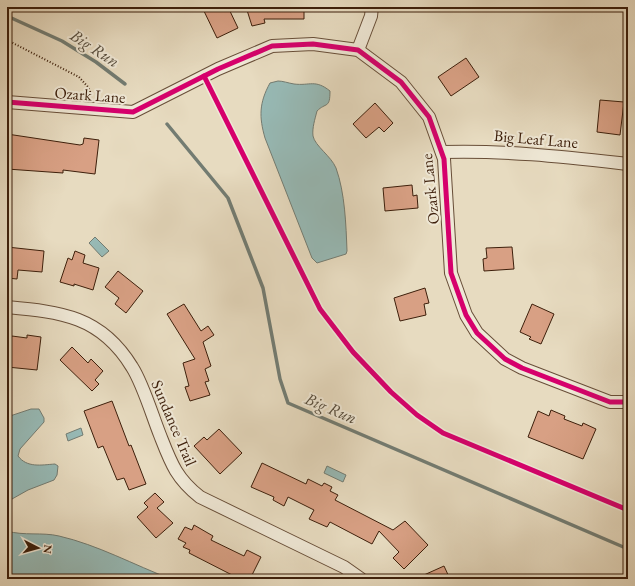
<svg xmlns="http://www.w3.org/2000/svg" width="635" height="586" font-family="'EB Garamond',serif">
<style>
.water{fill:#97bab6;stroke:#737c72}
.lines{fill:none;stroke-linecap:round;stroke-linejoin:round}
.stream{stroke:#737c72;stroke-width:3.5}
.building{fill:#d8a084;stroke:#3d1f0b}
.minor-casing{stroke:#684e38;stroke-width:14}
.path{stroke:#3d1f0b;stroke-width:2;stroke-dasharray:1 2;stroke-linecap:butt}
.minor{stroke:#efe8d6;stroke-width:12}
.cycleway-casing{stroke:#efe8d6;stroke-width:8}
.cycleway{stroke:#d6006c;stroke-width:5}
.labels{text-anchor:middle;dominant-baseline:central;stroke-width:4;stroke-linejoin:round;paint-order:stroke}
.street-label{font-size:16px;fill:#3d1f0b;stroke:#efe8d6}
.water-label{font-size:17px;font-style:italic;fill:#584e3e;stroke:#efe8d6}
</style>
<rect width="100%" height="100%" fill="#e7dbc0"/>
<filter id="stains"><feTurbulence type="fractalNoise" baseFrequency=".005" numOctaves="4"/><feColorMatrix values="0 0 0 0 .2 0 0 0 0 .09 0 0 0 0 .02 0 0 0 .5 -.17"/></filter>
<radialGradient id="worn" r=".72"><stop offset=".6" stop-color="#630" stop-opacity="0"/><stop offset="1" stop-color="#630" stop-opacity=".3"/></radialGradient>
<g class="water">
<path d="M278 81C283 81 288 83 294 84 310 86 315 79 330 91 330 109 326 102 317 111 315 119 312 128 313 136 315 146 331 156 336 168 345 193 346 225 347 251L346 254 317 263 312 258 265 138C259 117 259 103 270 83Z"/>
<path d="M95 237 109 251 102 257 89 243Z"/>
<path d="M31 409H39L44 418V422L20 449 18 456C27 468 41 465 55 464L58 466 57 475 54 480 28 490 12 499 7 505V417Z"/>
<path d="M81 428 83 435 68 441 66 434Z"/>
<path d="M327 466 346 475 343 482 324 473Z"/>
<path d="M7 531C24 536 42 532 59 536 98 545 134 565 171 579H31L7 576Z"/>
</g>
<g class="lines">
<g class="stream">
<path d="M7 16 62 41 96 62 125 84"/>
<path d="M167 124 228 198 263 288 280 379 288 403 628 549"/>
</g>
</g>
<g class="building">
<path d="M202 7H228L238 28 217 38Z"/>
<path d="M246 7H304V19H264L265 23 252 26Z"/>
<path d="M466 58 479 77 451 96 438 77Z"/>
<path d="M600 100 624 102 620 135 597 132Z"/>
<path d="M375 103 393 123 384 132 379 127 366 138 353 124Z"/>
<path d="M7 134 80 145 83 144 84 138 99 140 95 174 63 170V173L7 169Z"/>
<path d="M412 185 413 196 417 195 418 208 385 211 383 188Z"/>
<path d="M7 247 44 251 42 272 18 270 17 279 7 278Z"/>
<path d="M512 247 514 269 484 271 483 259 487 258 486 248Z"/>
<path d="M75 251 85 255 83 263 99 268 93 290 74 284V286L60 282 68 258 72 260Z"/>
<path d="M118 271 143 291 126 313 115 304 119 298 105 287Z"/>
<path d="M425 288 429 303 424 304 426 315 400 321 394 298Z"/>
<path d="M184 304 201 331 208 326 214 335 203 342 211 366 205 369 209 381 205 382 210 395 190 401 185 387 189 386 183 363 195 359 167 314Z"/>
<path d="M532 304 554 314 541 344 529 339 531 337 520 332Z"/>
<path d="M27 335 41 337 37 370 7 367 9 344 12 336 27 338Z"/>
<path d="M72 347 88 363 91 359 103 371 95 380 99 384 92 391 60 360Z"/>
<path d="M112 401 129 446 131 445 146 484 129 490 124 478 117 480 103 446 98 448 84 411Z"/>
<path d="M551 410 565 416 564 419 582 426 583 423 596 429 583 459 528 437 538 411 549 416Z"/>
<path d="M219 429 242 453 220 474 194 446 204 437 207 440Z"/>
<path d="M262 463 306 484 308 479 322 486 324 483 332 487 330 491 338 495 335 500 393 530 405 521 428 545 404 569 393 558 399 552 379 531 372 544 330 522 327 527 309 519 314 510 288 497 284 506 273 500 274 497 251 487Z"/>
<path d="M155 493 164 502 157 508 173 523 156 538 137 517 148 507 144 503Z"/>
<path d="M194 525 213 536 211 540 244 556 247 550 261 557 250 579H232L234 576 189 553 190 550 183 547 186 543 178 539 185 527 192 530Z"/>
<path d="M444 566 450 579H415Z"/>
</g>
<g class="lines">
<g class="minor-casing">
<g id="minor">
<path d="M358 50 371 16 372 7"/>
<path d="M7 102 133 112 218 69 272 46 313 44 358 50 401 82 429 117 444 159 451 273 466 315 477 333 505 359 522 368 610 402H628"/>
<path d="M442 152C505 150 565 157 628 164"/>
<path d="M7 307C61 312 101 316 132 367 143 384 152 415 160 435 171 463 176 478 200 497L344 567 361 579"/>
</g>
</g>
<path class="path" d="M7 40 79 77 88 87 92 96"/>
<use href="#minor" class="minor"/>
<g class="cycleway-casing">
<g id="cycleway">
<path d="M204 76 320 309 353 352 391 392 417 415 443 433 628 510"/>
<path d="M7 102 133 112 218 69 272 46 313 44 358 50 401 82 429 117 444 159 451 273 466 315 477 333 505 359 522 368 610 402H628"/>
</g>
</g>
<use href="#cycleway" class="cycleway"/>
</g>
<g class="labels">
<g class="street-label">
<text transform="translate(90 95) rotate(4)">Ozark Lane</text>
<text transform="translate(536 139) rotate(5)">Big Leaf Lane</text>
<text transform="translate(430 189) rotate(-96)">Ozark Lane</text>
<text transform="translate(174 423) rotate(67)">Sundance Trail</text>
</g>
<g class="water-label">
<text transform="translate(95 48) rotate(33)">Big Run</text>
<text transform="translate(331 408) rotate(23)">Big Run</text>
</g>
</g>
<rect width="635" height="586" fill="none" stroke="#e7dbc0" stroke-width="24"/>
<rect x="8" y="8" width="619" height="570" fill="none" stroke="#3d1f0b" stroke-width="2"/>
<rect x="12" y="12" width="611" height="562" fill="none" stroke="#3d1f0b"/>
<g transform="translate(38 548) rotate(96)" stroke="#efe8d6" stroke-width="3" paint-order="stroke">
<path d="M0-3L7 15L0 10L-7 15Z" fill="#3d1f0b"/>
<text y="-6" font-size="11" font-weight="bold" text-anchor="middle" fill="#3d1f0b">N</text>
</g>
<rect width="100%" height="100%" filter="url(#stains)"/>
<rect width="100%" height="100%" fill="url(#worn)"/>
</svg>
